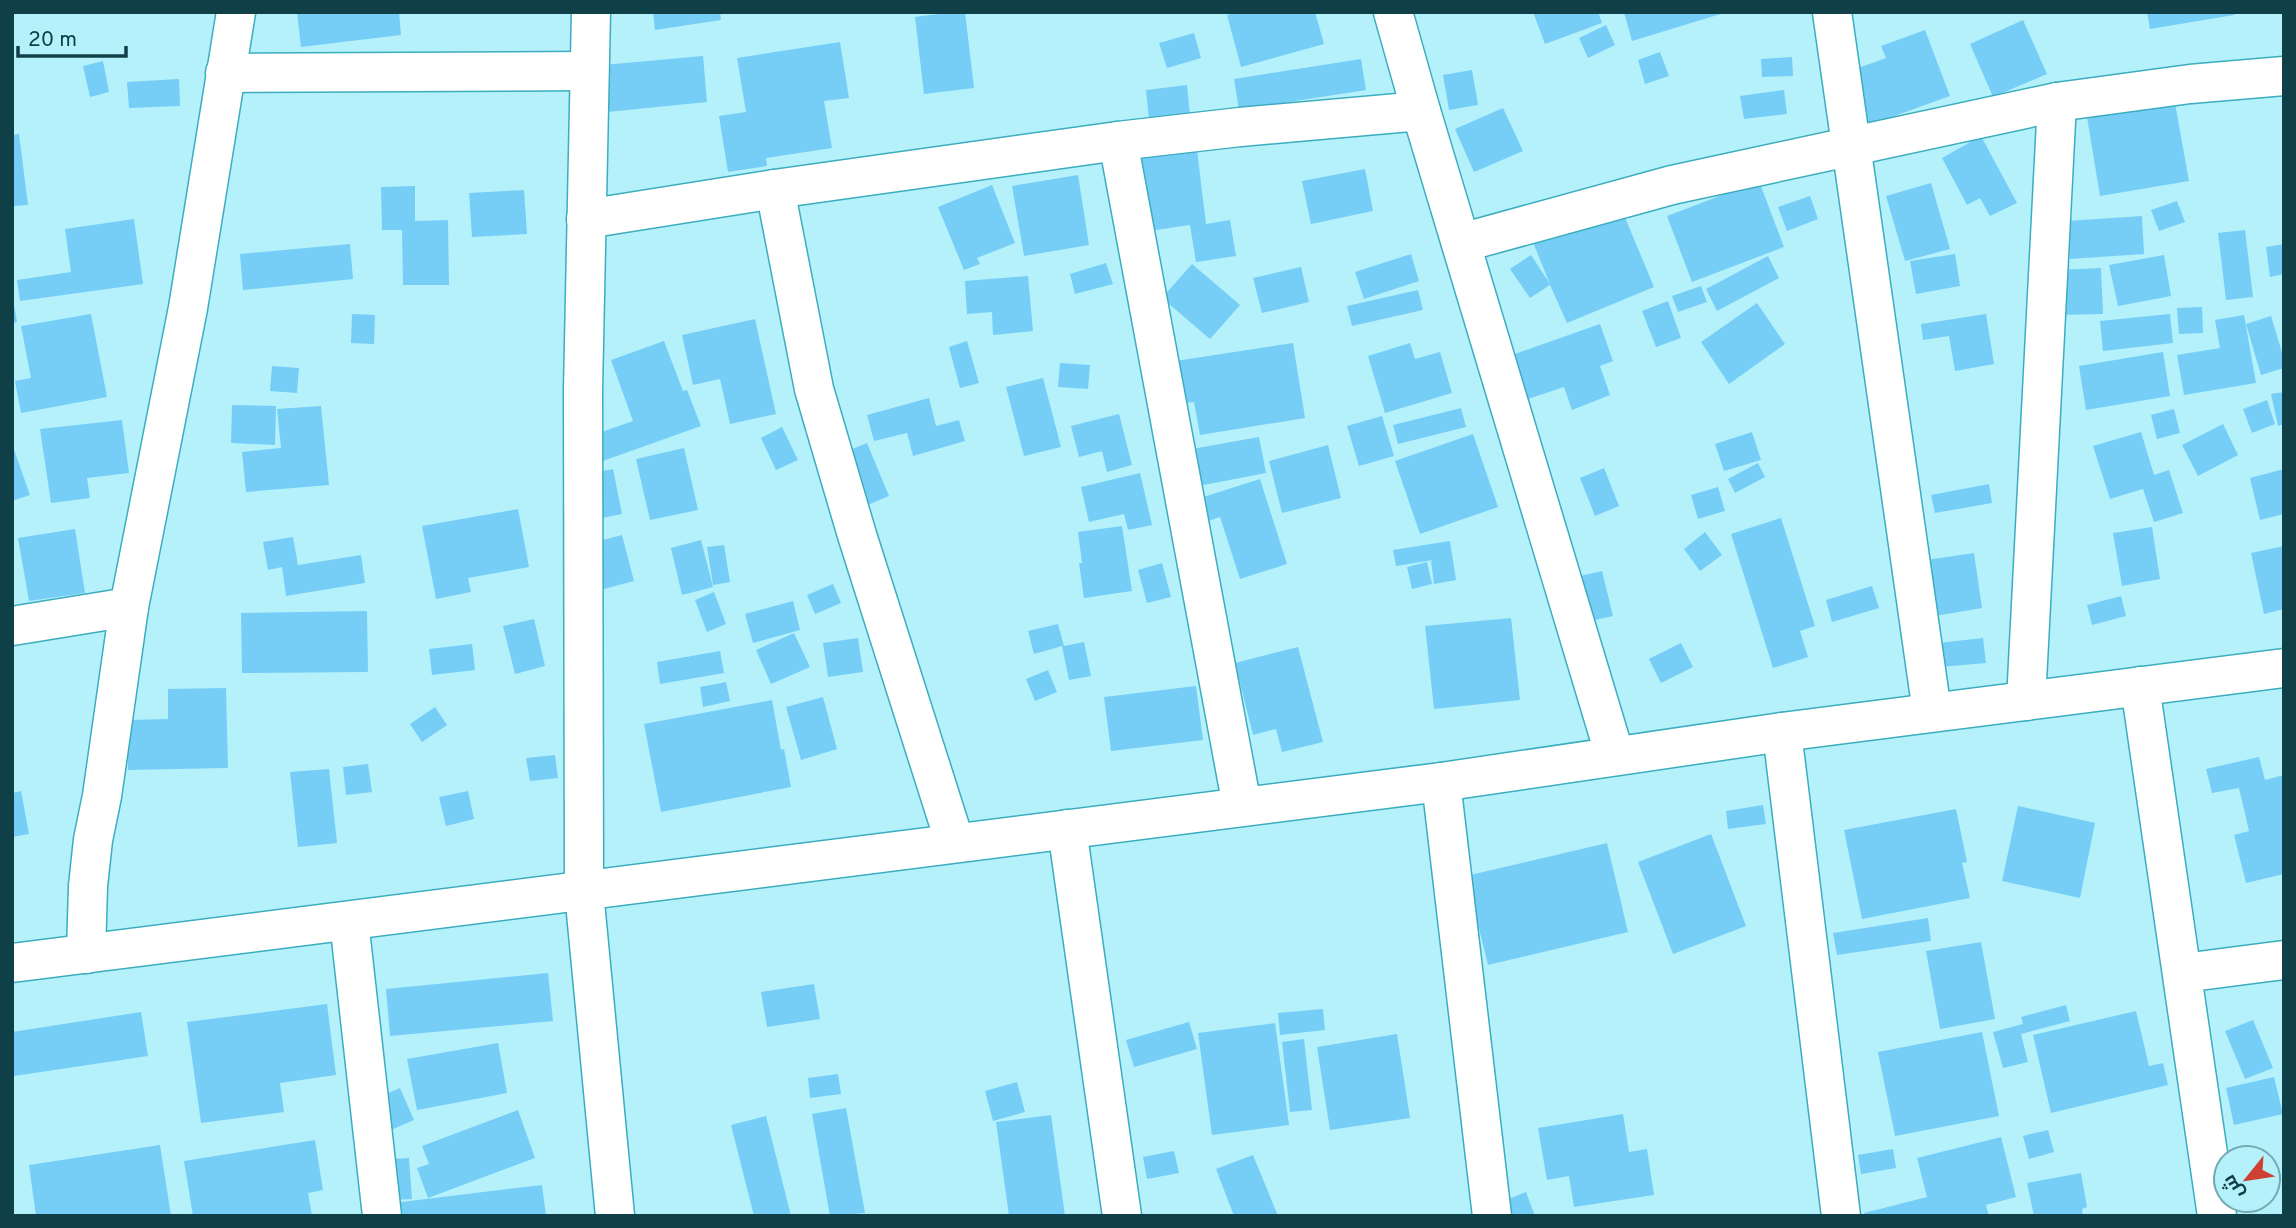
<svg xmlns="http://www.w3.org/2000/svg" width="2296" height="1228" font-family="Overpass,Cairo,sans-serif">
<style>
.building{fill:#76cef7}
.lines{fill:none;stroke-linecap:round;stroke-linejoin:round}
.minor-casing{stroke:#3cadbf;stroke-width:41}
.minor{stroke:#fff;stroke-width:38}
</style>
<rect width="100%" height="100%" fill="#b5f1fb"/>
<g class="building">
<path d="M297 12H399L401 35 301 47Z"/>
<path d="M653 12H720L721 20 655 30Z"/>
<path d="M954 12H965L974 88 924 94 915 17Z"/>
<path d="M1237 12H1315L1324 44 1241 67 1227 15Z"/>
<path d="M1533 12H1598L1602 23 1545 44Z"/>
<path d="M1624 12H1724V13L1632 41Z"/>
<path d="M2147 12H2233L2234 15 2150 29Z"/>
<path d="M2023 20 2047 74 1993 97 1970 44Z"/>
<path d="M1606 25 1615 45 1588 58 1579 38Z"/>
<path d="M1925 30 1950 96 1867 126 1847 72 1886 58 1881 46Z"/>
<path d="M1194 33 1201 58 1167 68 1159 43Z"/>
<path d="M840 42 849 98 824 101 832 148 766 158 767 166 728 172 719 116 746 112 737 58Z"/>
<path d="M1660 52 1669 76 1645 84 1638 60Z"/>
<path d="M703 56 707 102 607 112 603 65Z"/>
<path d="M1792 57 1793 76 1762 77 1761 59Z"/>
<path d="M1361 59 1366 90 1239 110 1234 79Z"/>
<path d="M103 61 109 92 90 97 83 66Z"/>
<path d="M1472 70 1478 105 1449 110 1443 75Z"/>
<path d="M179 79 180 106 129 108 127 82Z"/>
<path d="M1187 85 1190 115 1149 120 1146 90Z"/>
<path d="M1784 90 1787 114 1744 119 1740 96Z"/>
<path d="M2175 103 2189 181 2100 196 2087 117Z"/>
<path d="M1503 108 1523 151 1474 172 1455 129Z"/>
<path d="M19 134 28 205 12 206V135Z"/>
<path d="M1981 136 2017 203 1990 216 1980 198 1967 205 1942 158Z"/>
<path d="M1197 150 1206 224 1230 220 1236 256 1196 262 1190 225 1149 231 1139 158Z"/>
<path d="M1365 169 1373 211 1311 224 1302 181Z"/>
<path d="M1078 175 1089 245 1024 256 1012 186Z"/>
<path d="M1759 181 1784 247 1692 282 1667 216Z"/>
<path d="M1931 183 1950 249 1905 261 1886 196Z"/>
<path d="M992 185 1015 243 977 258 980 264 964 270 938 207Z"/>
<path d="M415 186V221L448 220 449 285H403L402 230H382L381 187Z"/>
<path d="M524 190 527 234 472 237 469 193Z"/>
<path d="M1810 196 1818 219 1787 231 1778 207Z"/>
<path d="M2177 201 2185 222 2159 231 2151 210Z"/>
<path d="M1619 203 1654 287 1567 323 1550 285 1530 298 1510 269 1531 255 1550 284 1532 240Z"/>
<path d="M2142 216 2144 254 2070 259 2067 221Z"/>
<path d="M134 219 143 284 20 301 17 280 71 272 65 229Z"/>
<path d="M2245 230 2253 297 2226 300 2218 233Z"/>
<path d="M350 244 353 279 243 290 240 254Z"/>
<path d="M2284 244V274L2270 277 2266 247Z"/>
<path d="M1411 254 1419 281 1364 299 1355 272Z"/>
<path d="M1955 254 1960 286 1916 294 1910 261Z"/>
<path d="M2164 255 2171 296 2118 306 2109 265Z"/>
<path d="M1768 256 1779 278 1717 311 1706 289Z"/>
<path d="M1106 263 1113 284 1075 294 1070 274Z"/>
<path d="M1192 264 1240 305 1210 339 1162 298Z"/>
<path d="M1301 267 1309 302 1262 313 1253 278Z"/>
<path d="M2101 268 2103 314 2058 315 2056 270Z"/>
<path d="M1028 276 1033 331 993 335 992 312 967 314 965 281Z"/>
<path d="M1701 286 1707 302 1678 312 1672 296Z"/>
<path d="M1418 290 1423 310 1352 326 1347 306Z"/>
<path d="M1668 301 1681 338 1656 347 1642 311Z"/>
<path d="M1757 303 1785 344 1729 384 1701 342Z"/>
<path d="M14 305 17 322 12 323V306Z"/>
<path d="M2202 307 2203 333 2179 334 2177 308Z"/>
<path d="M91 314 107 397 21 413 15 381 31 378 21 326Z"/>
<path d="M352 314 375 315 374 344 351 343Z"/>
<path d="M1986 314 1994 364 1955 371 1949 336 1923 340 1921 324Z"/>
<path d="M2170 314 2173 343 2103 351 2100 321Z"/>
<path d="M2244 315 2256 383 2184 395 2177 355 2220 348 2215 320Z"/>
<path d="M2271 316 2284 359V368L2261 375 2246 324Z"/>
<path d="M755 319 776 414 730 424 720 379 693 385 682 335Z"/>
<path d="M1600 324 1613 361 1600 366 1610 395 1572 410 1564 387 1528 399 1512 355Z"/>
<path d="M664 341 683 391 687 390 701 426 600 462 590 436 633 421 611 360Z"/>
<path d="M967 341 979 383 960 388 949 347Z"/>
<path d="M1293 343 1305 418 1200 435 1194 402 1176 404 1169 362Z"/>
<path d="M1410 343 1415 359 1440 352 1452 393 1385 413 1368 356Z"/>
<path d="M2163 352 2170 396 2086 410 2079 366Z"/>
<path d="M1060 363 1090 365 1088 389 1058 387Z"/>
<path d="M272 366 299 368 297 393 270 391Z"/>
<path d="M1043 378 1061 447 1024 456 1006 387Z"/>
<path d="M2284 392V424L2278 426 2271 394Z"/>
<path d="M929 398 936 426 959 420 965 441 913 456 907 433 874 441 867 415Z"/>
<path d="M2267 400 2275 424 2252 433 2243 409Z"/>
<path d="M232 405 276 406 275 445 231 443Z"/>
<path d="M321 406 329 485 246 492 242 452 281 448 277 409Z"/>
<path d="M1461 408 1466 427 1398 444 1393 425Z"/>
<path d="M2174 409 2180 433 2157 439 2151 415Z"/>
<path d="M1119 414 1132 465 1107 472 1102 451 1079 457 1071 426Z"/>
<path d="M1382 416 1394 456 1359 466 1347 426Z"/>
<path d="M122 420 129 473 87 478 90 498 51 503 40 429Z"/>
<path d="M2223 424 2238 455 2198 476 2182 445Z"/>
<path d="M782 427 798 460 776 470 761 438Z"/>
<path d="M1752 432 1761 460 1724 471 1715 444Z"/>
<path d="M2141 432 2154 475 2169 470 2183 513 2154 522 2143 489 2110 499 2093 446Z"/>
<path d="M1473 434 1498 507 1420 534 1395 461Z"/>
<path d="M1259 437 1266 473 1193 487 1186 450Z"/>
<path d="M867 443 889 496 863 507 840 454Z"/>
<path d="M12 444 30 495 12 501Z"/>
<path d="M1328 445 1341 498 1282 513 1269 461Z"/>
<path d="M684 448 698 510 650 520 636 459Z"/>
<path d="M1758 463 1765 477 1735 493 1728 479Z"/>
<path d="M1604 468 1619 506 1595 516 1580 478Z"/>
<path d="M613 469 622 514 597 519 587 474Z"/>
<path d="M2284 469V514L2260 520 2250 478Z"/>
<path d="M1140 473 1152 525 1128 530 1124 514 1089 522 1081 487Z"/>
<path d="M1260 479 1287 564 1240 579 1220 517 1202 523 1194 500Z"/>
<path d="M1989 484 1992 503 1935 513 1931 495Z"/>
<path d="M1718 487 1725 511 1698 519 1691 495Z"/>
<path d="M518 509 529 567 468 578 471 592 436 599 422 526Z"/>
<path d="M1781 518 1815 626 1800 631 1808 657 1773 668 1731 534Z"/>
<path d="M1122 526 1132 591 1084 598 1079 563H1082L1078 532Z"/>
<path d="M2152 527 2160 579 2122 586 2113 533Z"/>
<path d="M75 529 85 593 29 601 18 538Z"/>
<path d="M1705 532 1722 555 1700 571 1684 549Z"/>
<path d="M622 535 634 581 600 590 588 544Z"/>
<path d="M293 537 298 565 361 555 365 583 286 596 282 567 268 570 263 542Z"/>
<path d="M701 540 713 587 682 595 671 548Z"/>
<path d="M1450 541 1456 580 1434 584 1431 561 1433 560 1396 566 1393 550Z"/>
<path d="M724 545 730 582 713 585 707 547Z"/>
<path d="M2284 546V609L2264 614 2251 553Z"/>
<path d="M1974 553 1982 608 1935 616 1926 560Z"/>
<path d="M1427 562 1432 584 1412 589 1407 567Z"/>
<path d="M1162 563 1171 597 1147 603 1138 570Z"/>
<path d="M1602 571 1613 616 1591 621 1580 576Z"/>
<path d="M833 584 841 603 815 614 807 595Z"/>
<path d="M1872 586 1879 608 1832 622 1826 600Z"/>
<path d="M714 592 726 624 707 632 695 600Z"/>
<path d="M2121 596 2126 616 2092 625 2087 605Z"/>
<path d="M793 601 800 630 753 643 745 614Z"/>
<path d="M367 611 368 672 242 673 241 613Z"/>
<path d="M1511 618 1520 700 1434 709 1425 626Z"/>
<path d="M534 619 545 666 515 674 503 626Z"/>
<path d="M1058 624 1064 646 1084 642 1091 676 1069 680 1062 646 1034 654 1028 631Z"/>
<path d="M794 633 810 667 771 684 756 650Z"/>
<path d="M858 638 863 672 828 677 823 643Z"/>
<path d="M1983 638 1986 663 1941 667 1938 643Z"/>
<path d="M1681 643 1693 667 1661 683 1649 659Z"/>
<path d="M472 644 475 670 432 675 429 649Z"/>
<path d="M1298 647 1323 742 1282 752 1276 729 1253 735 1235 663Z"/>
<path d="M720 651 724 673 660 684 657 662Z"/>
<path d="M1048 670 1057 692 1035 701 1026 679Z"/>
<path d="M726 682 730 701 703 707 700 687Z"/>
<path d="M1196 686 1203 740 1111 751 1104 697Z"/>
<path d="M226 688 228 768 128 770 127 720 168 719V689Z"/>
<path d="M823 697 837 749 801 760 786 707Z"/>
<path d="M772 700 781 750 784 749 791 787 661 812 644 724Z"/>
<path d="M435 707 447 725 422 742 410 724Z"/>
<path d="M555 755 558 778 530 781 526 758Z"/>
<path d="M2259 757 2265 780 2284 775V874L2246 883 2234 835 2249 831 2239 788 2212 793 2206 769Z"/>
<path d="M368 764 372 792 346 795 343 767Z"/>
<path d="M329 769 337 843 298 847 290 772Z"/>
<path d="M21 791 29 834 12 837V793Z"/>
<path d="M468 791 474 819 446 826 439 797Z"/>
<path d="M1763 805 1766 824 1728 829 1726 811Z"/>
<path d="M2018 806 2095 823 2080 898 2002 881Z"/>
<path d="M1956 809 1967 862 1962 863 1970 898 1862 919 1844 830Z"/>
<path d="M1711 834 1746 926 1673 954 1638 862Z"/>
<path d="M1607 843 1628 932 1488 965 1466 876Z"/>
<path d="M1928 918 1931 941 1837 955 1833 933Z"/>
<path d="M1981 942 1995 1019 1940 1029 1926 951Z"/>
<path d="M548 973 553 1021 390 1036 386 989Z"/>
<path d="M814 984 820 1019 767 1027 761 992Z"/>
<path d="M327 1004 336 1075 280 1083 284 1112 201 1123 187 1022Z"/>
<path d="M2066 1005 2070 1021 2021 1034 2028 1062 2003 1068 1993 1032 2023 1024 2021 1017Z"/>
<path d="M1323 1009 1325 1030 1280 1035 1278 1013Z"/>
<path d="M2136 1011 2149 1066 2163 1063 2168 1085 2051 1113 2033 1035Z"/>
<path d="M141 1012 148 1056 14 1076 12 1032Z"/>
<path d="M2253 1020 2273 1068 2245 1079 2225 1031Z"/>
<path d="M1189 1022 1197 1049 1134 1067 1126 1040Z"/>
<path d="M1275 1023 1289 1125 1212 1135 1198 1033Z"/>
<path d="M1982 1032 1999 1116 1895 1136 1878 1052Z"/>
<path d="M1397 1034 1410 1118 1330 1130 1317 1047Z"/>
<path d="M1304 1039 1312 1110 1290 1112 1282 1042Z"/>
<path d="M498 1043 507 1093 417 1110 407 1059Z"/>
<path d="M838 1074 841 1094 810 1098 808 1078Z"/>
<path d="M2274 1077 2283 1114 2234 1125 2226 1088Z"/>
<path d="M1017 1082 1025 1112 993 1121 985 1091Z"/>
<path d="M400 1088 414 1120 391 1130 377 1098Z"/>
<path d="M846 1108 865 1213 830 1216 812 1114Z"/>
<path d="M518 1110 535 1158 428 1198 417 1168 429 1164 422 1146Z"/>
<path d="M1623 1114 1629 1152 1647 1149 1654 1195 1574 1207 1569 1176 1547 1180 1538 1128Z"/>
<path d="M1051 1115 1065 1216H1009L996 1122Z"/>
<path d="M766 1116 791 1216H754L731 1125Z"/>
<path d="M2048 1130 2054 1152 2029 1159 2023 1136Z"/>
<path d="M2001 1137 2016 1197 1986 1205 1989 1216H1865L1864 1213 1927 1197 1917 1158Z"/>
<path d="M315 1140 323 1190 308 1193 312 1216H193L184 1161Z"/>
<path d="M160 1145 171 1216H36L29 1165Z"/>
<path d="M1893 1149 1896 1168 1861 1174 1858 1155Z"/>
<path d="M1174 1151 1179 1173 1147 1179 1143 1157Z"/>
<path d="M1253 1155 1278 1216H1234L1216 1169Z"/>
<path d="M409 1158 412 1199 393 1200 389 1159Z"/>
<path d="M2081 1173 2087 1207 2082 1209 2083 1216H2034L2027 1183Z"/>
<path d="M542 1185 546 1216H394L393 1203Z"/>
<path d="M1526 1192 1535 1216H1508L1503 1201Z"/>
</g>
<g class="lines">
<g class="minor-casing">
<g id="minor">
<path d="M591 12 583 390 584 892 615 1216"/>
<path d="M1393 12 1421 111 1615 756"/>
<path d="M1832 12 1932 712"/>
<path d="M225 73 589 71"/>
<path d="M1118 141 1242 806"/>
<path d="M775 189 814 389 857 535 955 843"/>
<path d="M586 219 775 189 1118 141 1240 127 1421 111"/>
<path d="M1461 243 1672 185 2057 102 2190 84 2284 76"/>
<path d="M12 626 129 607"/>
<path d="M2140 686 2217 1216"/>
<path d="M2026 701 2057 102"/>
<path d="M1782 732 1841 1216"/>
<path d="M1441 782 1492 1216"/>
<path d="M1067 829 1122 1216"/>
<path d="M349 921 382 1216"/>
<path d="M86 954 88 886 93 840 102 796 129 607 188 308 236 12"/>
<path d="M12 963 1441 782 1782 732 2284 668"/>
<path d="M2183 973 2284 960"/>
</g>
</g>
<use href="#minor" class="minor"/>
</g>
<rect width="2296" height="1228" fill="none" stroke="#104047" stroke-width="28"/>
<g transform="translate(2247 1179) rotate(240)"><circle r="33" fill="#b5f1fb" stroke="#73aab3" stroke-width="2"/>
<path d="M0-5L12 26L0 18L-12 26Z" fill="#ce4132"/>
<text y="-10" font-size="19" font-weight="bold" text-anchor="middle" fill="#104047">ش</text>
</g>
<path d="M18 46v10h108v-10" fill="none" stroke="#104047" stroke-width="3.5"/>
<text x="28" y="46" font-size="21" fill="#104047" stroke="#b5f1fb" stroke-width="5" paint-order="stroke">20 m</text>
</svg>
